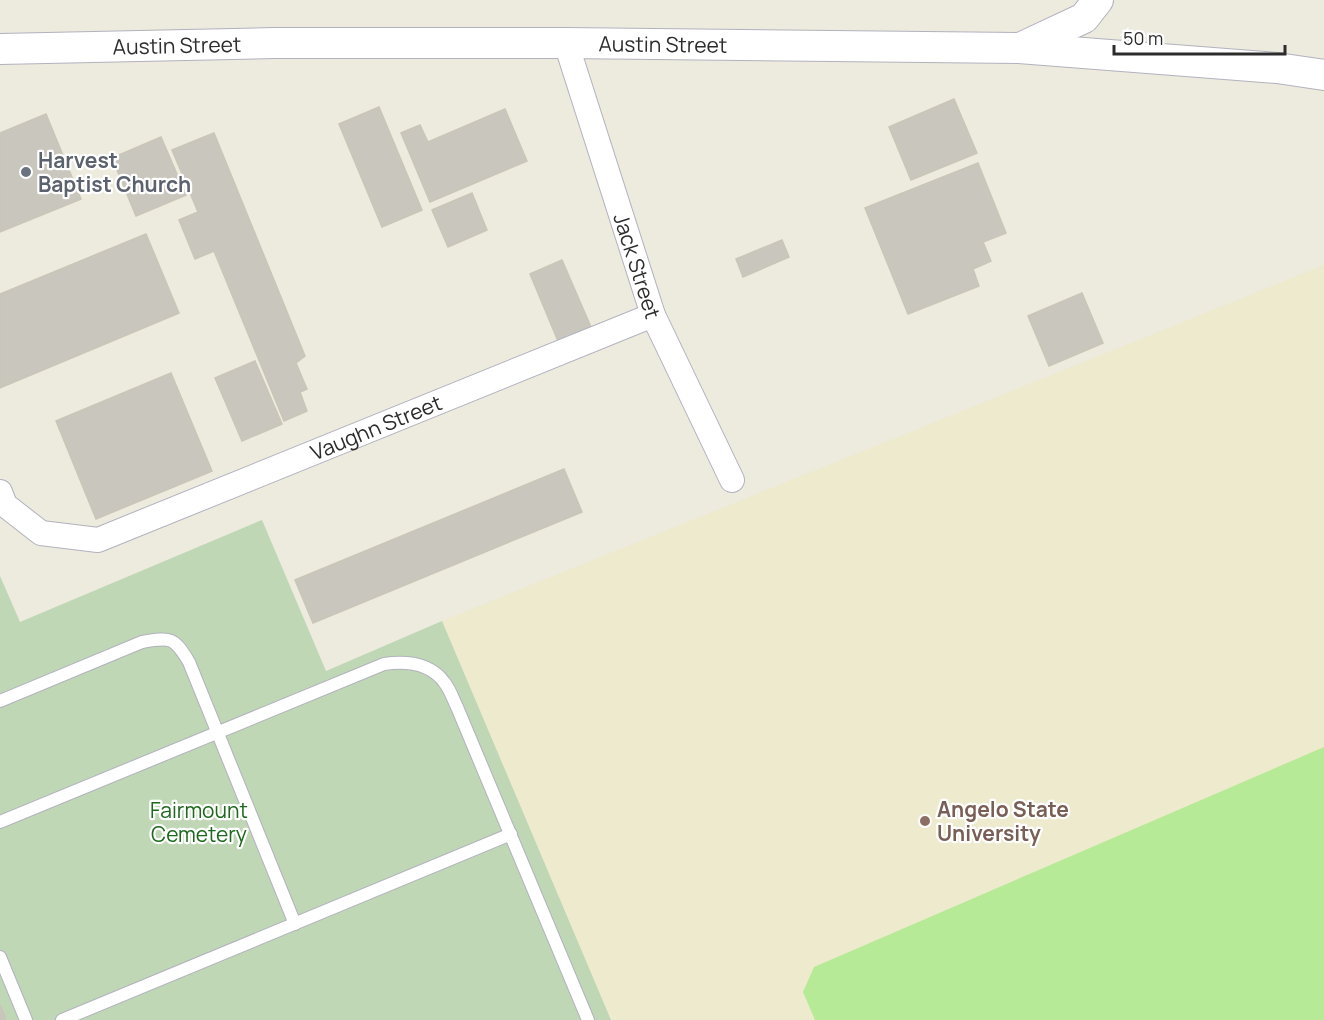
<svg xmlns="http://www.w3.org/2000/svg" width="1324" height="1020" font-family="Manrope,sans-serif">
<style>
.education{fill:#eeeace}
.cemetery{fill:#bfd7b5}
.pitch{fill:#b7ea97}
.building{fill:#c9c6bd;stroke:#c9c6b8;stroke-width:1.5}
.lines{fill:none;stroke-linecap:round;stroke-linejoin:round}
.service-casing{stroke:#b2b2bf;stroke-width:14}
.minor-casing{stroke:#b2b2bf;stroke-width:26}
.tertiary-casing{stroke:#b2b2bf;stroke-width:32}
.service{stroke:#fff;stroke-width:12}
.minor{stroke:#fff;stroke-width:24}
.tertiary{stroke:#fff;stroke-width:30}
.worship-dot{fill:#6b7280;stroke:#fff;stroke-width:2}
.education-dot{fill:#8d6e63;stroke:#fff;stroke-width:2}
.labels{text-anchor:middle;dominant-baseline:central;stroke-width:4.5;stroke-linejoin:round;paint-order:stroke}
.street-label{font-size:21px;fill:#2c2c2c;stroke:#fff}
.worship-label{font-size:21px;font-weight:bold;fill:#5b616d;stroke:#fff;text-anchor:start}
.education-label{font-size:21px;font-weight:bold;fill:#785e54;stroke:#fff;text-anchor:start}
.park-label{font-size:21px;fill:#1c691b;stroke:#fff}
</style>
<rect width="100%" height="100%" fill="#edeade"/>
<path class="education" d="M1324 265V1020H611L442 621Z"/>
<path class="cemetery" d="M262 520 326 671 442 621 611 1020H0V576L20 622Z"/>
<path class="pitch" d="M1324 747V1020H815L803 992 814 967Z"/>
<g class="building">
<path d="M954 99 977 153 911 180 889 127Z"/>
<path d="M379 107 422 210 382 227 339 124Z"/>
<path d="M505 109 527 161 430 202 401 133 420 125 428 142Z"/>
<path d="M46 114 81 199 0 232V133Z"/>
<path d="M214 133 305 356 296 363 307 389 300 392 307 411 284 421 214 251 195 259 179 220 198 212 172 150Z"/>
<path d="M161 137 186 195 136 216 112 158Z"/>
<path d="M978 163 1006 233 983 242 991 261 973 269 979 286 908 314 865 208Z"/>
<path d="M472 193 487 230 448 247 432 210Z"/>
<path d="M146 234 179 313 0 388V294Z"/>
<path d="M782 240 789 257 743 277 736 259Z"/>
<path d="M562 260 591 327 558 341 530 274Z"/>
<path d="M1082 293 1103 343 1049 366 1028 316Z"/>
<path d="M255 361 282 424 242 441 215 378Z"/>
<path d="M171 373 212 471 96 519 56 421Z"/>
<path d="M564 469 582 512 313 623 295 580Z"/>
<path d="M0 1005 6 1018 1 1020H0Z"/>
</g>
<g class="lines">
<g class="service-casing">
<g id="service">
<path d="M0 701 142 642C171 637 174 637 189 662L295 924"/>
<path d="M0 822 384 664C406 661 430 663 444 682 450 689 453 699 457 707L588 1020"/>
<path d="M0 957 26 1020"/>
<path d="M62 1020 511 834"/>
</g>
</g>
<g class="minor-casing">
<g id="minor">
<path id="s1" d="M566 43 653 315 732 480"/>
<path id="s2" d="M0 492 5 505 41 533 98 540 653 315"/>
</g>
</g>
<g class="tertiary-casing">
<g id="tertiary">
<path d="M1022 47 1084 18 1098 0"/>
<path id="s3" d="M0 49 274 43H566L1019 48 1277 68 1324 75"/>
</g>
</g>
<use href="#service" class="service"/>
<use href="#minor" class="minor"/>
<use href="#tertiary" class="tertiary"/>
</g>
<circle class="worship-dot" cx="26" cy="172" r="6"/>
<circle class="education-dot" cx="925" cy="821" r="6"/>
<g class="labels">
<g class="street-label">
<text stroke="none"><textPath href="#s3" startOffset="663">Austin Street</textPath></text>
<text stroke="none"><textPath href="#s3" startOffset="177">Austin Street</textPath></text>
<text stroke="none"><textPath href="#s1" startOffset="234">Jack Street</textPath></text>
<text stroke="none"><textPath href="#s2" startOffset="417">Vaughn Street</textPath></text>
</g>
<g class="worship-label">
<text x="38" y="160">Harvest<tspan x="38" dy="24">Baptist Church</tspan></text>
</g>
<g class="education-label">
<text x="937" y="809">Angelo State<tspan x="937" dy="24">University</tspan></text>
</g>
<g class="park-label">
<text x="199" y="810">Fairmount<tspan x="199" dy="24">Cemetery</tspan></text>
</g>
</g>
<path d="M1114 45v9h171v-9" fill="none" stroke="#2c2c2c" stroke-width="3"/>
<text x="1123" y="45" font-size="18" fill="#2c2c2c" stroke="#ffffff" stroke-width="4.5" paint-order="stroke">50 m</text>
</svg>
